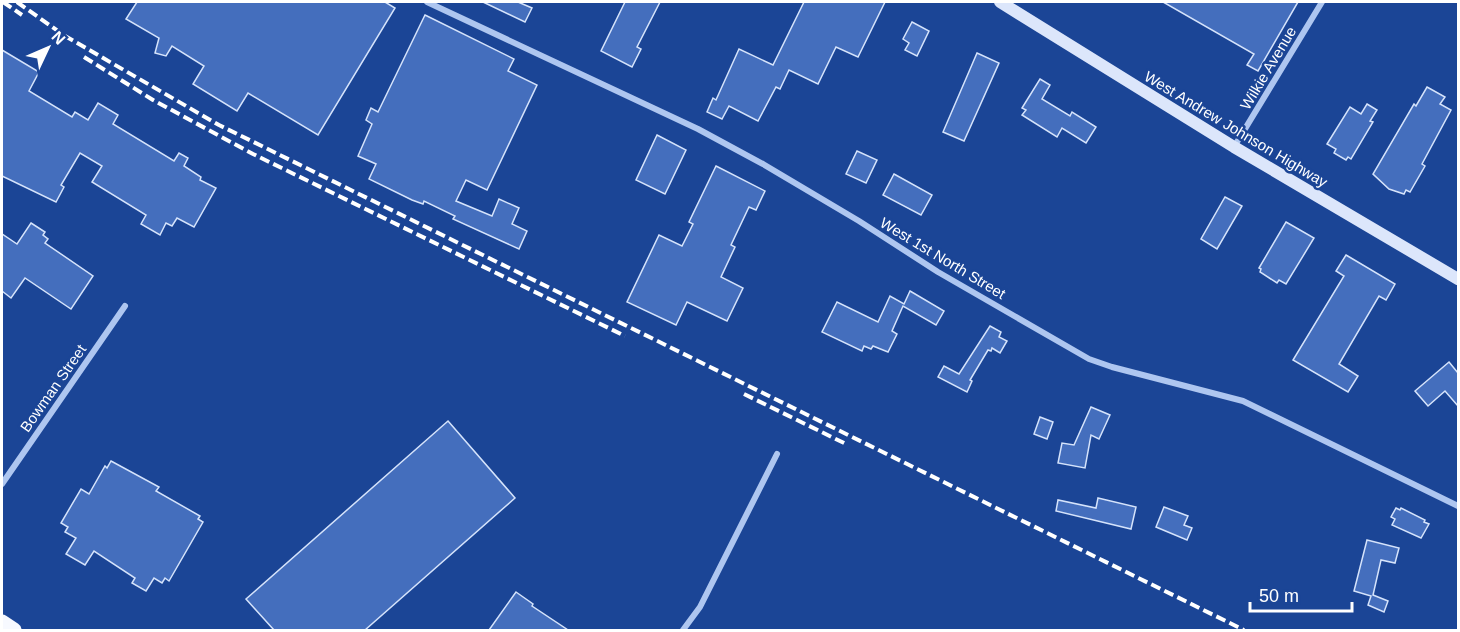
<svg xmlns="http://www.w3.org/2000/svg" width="1460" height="632" font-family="Helvetica,sans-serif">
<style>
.building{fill:#446ebd;stroke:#d5e3fb;stroke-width:1.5}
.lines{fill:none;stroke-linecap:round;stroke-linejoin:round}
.minor{stroke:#aec6f0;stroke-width:6}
.secondary{stroke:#dce6fb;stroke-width:12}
.primary{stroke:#f7f9ff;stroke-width:15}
.rail{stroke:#fff;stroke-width:4;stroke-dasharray:10 4.5;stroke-linecap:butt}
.labels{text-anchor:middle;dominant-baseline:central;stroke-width:5;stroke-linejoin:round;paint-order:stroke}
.street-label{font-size:15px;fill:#fff;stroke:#1b4596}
</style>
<rect width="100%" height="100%" fill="#1b4596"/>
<g class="building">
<path d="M137 2H385L395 8 318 135 248 93 237 111 193 84 204 66 172 46 166 56 155 53 159 38 126 19Z"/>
<path d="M483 2H518L532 8 525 22Z"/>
<path d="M625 2H660L637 47 641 49 632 67 601 51Z"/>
<path d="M804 2H885L858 57 836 47 818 84 789 70 780 89 776 87 758 121 729 106 722 119 707 112 713 98 716 100 739 49 773 65Z"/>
<path d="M1163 2H1298L1258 71 1247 65 1254 54Z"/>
<path d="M425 15 514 59 508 71 537 85 487 190 466 180 456 201 492 216 499 199 519 208 512 224 527 231 519 249 453 219 455 216 424 201 423 204 412 200 369 179 376 164 358 156 372 124 366 120 371 108 378 112Z"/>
<path d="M912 22 929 31 917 56 905 50 909 43 903 39Z"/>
<path d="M2 50 39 72 29 91 72 117 75 112 88 120 98 103 118 115 113 124 174 161 179 153 188 158 184 166 201 177 200 180 216 188 194 227 177 218 172 226 166 223 160 235 141 224 146 215 92 182 102 166 80 153 61 185 64 187 56 202 2 176Z"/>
<path d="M977 53 999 63 964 141 943 132Z"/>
<path d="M1040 79 1050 85 1042 99 1070 116 1072 112 1096 127 1086 143 1062 128 1057 137 1022 115 1026 110 1022 108Z"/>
<path d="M1427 87 1445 97 1440 104 1451 110 1422 164 1425 166 1410 192 1406 190 1404 194 1389 189 1373 174 1414 104 1416 106Z"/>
<path d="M1367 104 1377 110 1370 121 1373 122 1351 159 1348 157 1346 160 1334 153 1336 149 1327 144 1350 107 1361 114Z"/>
<path d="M657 135 686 150 665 194 636 180Z"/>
<path d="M857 151 877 160 866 183 846 174Z"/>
<path d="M716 166 765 191 756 210 749 207 731 245 735 247 721 277 743 288 727 321 687 302 676 325 627 302 659 235 682 246 693 224 689 222Z"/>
<path d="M894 174 932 195 921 215 883 195Z"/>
<path d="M1225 197 1242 206 1217 249 1201 239Z"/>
<path d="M1286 222 1314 238 1286 284 1279 280 1277 283 1260 272 1261 269 1259 268Z"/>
<path d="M31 223 45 232 43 235 48 239 45 243 93 276 71 309 25 278 11 298 2 291V234L17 244Z"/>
<path d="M1346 255 1395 284 1386 300 1379 296 1339 364 1358 376 1348 392 1293 360 1344 276 1336 271Z"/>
<path d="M910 291 944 311 936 325 903 306 892 331 897 334 888 352 873 346 871 349 864 346 862 351 822 332 837 302 878 322 890 296 904 304Z"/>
<path d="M990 326 1001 332 999 337 1007 341 1000 353 992 348 991 351 988 350 970 380 972 381 967 392 938 377 944 366 959 374Z"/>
<path d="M1449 362 1458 373V406L1445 391 1428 406 1415 391Z"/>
<path d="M1091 407 1110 415 1099 439 1091 435 1085 468 1058 463 1062 443 1074 445Z"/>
<path d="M1040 417 1053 422 1047 439 1034 434Z"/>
<path d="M448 421 515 498 365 630H274L246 599Z"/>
<path d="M111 461 159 487 156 491 200 516 198 519 203 522 169 581 165 578 162 583 154 578 146 591 132 583 135 578 94 551 85 565 66 554 76 538 65 532 68 527 61 523 81 489 89 494 105 466 107 468Z"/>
<path d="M1098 498 1136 507 1131 529 1056 511 1058 500 1096 508Z"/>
<path d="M1164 507 1188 516 1184 525 1192 528 1187 540 1156 527Z"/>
<path d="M1396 508 1400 510 1401 508 1425 520 1424 522 1429 524 1421 538 1392 525 1395 519 1391 517Z"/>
<path d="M1367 540 1399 548 1395 563 1381 560 1373 595 1388 601 1384 612 1368 605 1371 596 1354 591Z"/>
<path d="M516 592 533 604 532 606 568 630H489Z"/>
</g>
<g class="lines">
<g class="minor">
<path d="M427 2 698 129 763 164 859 221 938 272 1089 359 1112 367 1243 401 1458 506"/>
<path d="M1234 147 1322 2"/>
<path d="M2 484 125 306"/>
<path d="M683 630 700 607 777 454"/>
</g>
<path class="secondary" d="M1000 2 1234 147 1458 279"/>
<path class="primary" d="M2 622 14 630"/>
<g class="rail">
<path d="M3 2 22 15"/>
<path d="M17 2 65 36 219 125 1244 630"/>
<path d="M84 57 153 100 253 154 625 336"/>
<path d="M744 394 846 444"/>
</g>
</g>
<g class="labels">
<g class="street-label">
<text transform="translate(1268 68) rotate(-59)">Wilkie Avenue</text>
<text transform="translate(1236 129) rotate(31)">West Andrew Johnson Highway</text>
<text transform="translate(943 258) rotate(31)">West 1st North Street</text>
<text transform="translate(53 388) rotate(-55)">Bowman Street</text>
</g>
</g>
<rect width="1460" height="632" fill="none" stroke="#ffffff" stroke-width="6"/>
<g transform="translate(48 48) rotate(46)" stroke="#1b4596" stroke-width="4.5" paint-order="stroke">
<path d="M0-4.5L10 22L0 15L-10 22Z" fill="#ffffff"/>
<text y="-9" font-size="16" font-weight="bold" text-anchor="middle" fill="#ffffff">N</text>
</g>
<path d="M1250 602v9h102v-9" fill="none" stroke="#ffffff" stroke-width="3"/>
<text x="1259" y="602" font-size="18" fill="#ffffff" stroke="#1b4596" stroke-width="4.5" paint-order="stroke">50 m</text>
</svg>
